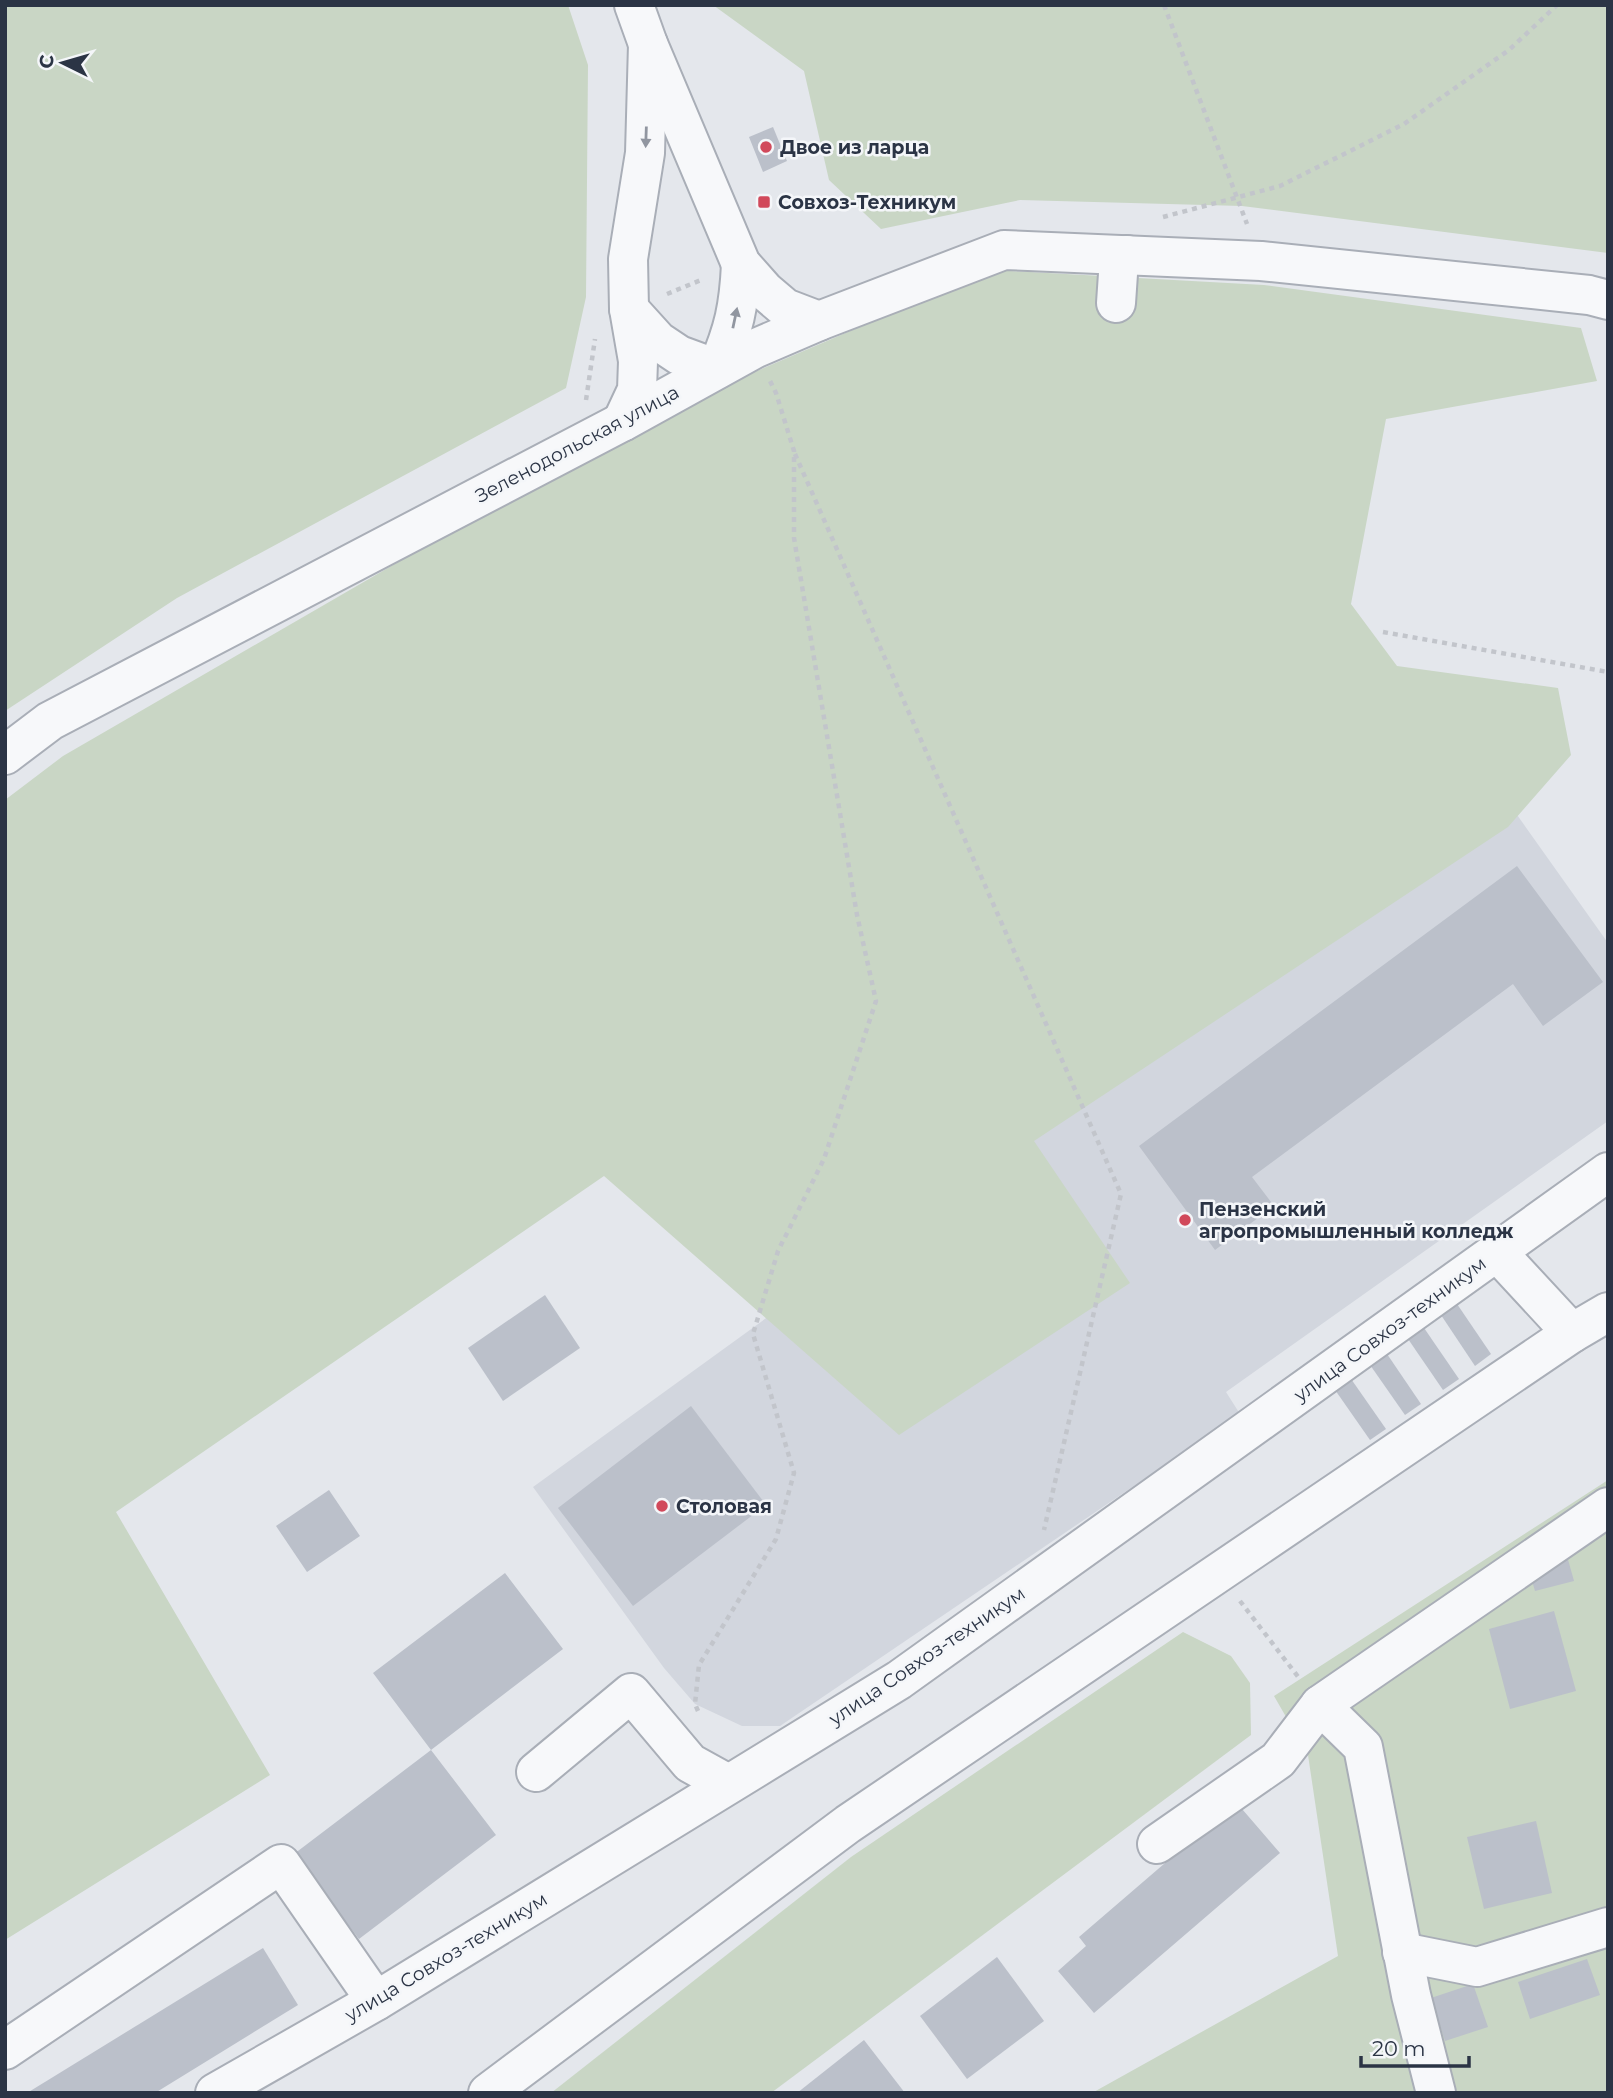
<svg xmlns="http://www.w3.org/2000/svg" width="1613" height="2098" font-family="Montserrat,sans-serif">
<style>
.built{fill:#d2d6de}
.green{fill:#c9d6c5}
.building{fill:#bbc0ca}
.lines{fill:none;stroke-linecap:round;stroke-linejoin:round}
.minor-casing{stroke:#a9aeb7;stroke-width:42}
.path{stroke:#c2c5cb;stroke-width:4.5;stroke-dasharray:5 5;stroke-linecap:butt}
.minor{stroke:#f7f8fa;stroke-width:38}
.oneway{fill:#9196a0}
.poi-dot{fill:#d1495b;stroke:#f4f6f9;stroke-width:2.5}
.labels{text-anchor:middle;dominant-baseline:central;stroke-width:5;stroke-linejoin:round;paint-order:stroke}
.poi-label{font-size:19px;font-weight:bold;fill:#2b3445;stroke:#f4f6f9;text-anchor:start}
.street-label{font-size:19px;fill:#2b3445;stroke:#f4f6f9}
</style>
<rect width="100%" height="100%" fill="#e4e7ec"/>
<path class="built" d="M1498 788 1608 943V1121L1226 1392 1240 1414 780 1726H742L695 1704 664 1668 533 1487Z"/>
<g class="green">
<path d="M5 5H568L588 65 586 297 566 388 177 598 5 711Z"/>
<path d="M713 5H1608V253L1242 206 1020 200 881 229 829 180 804 71Z"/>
<path d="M993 270 1264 285 1581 328 1597 381 1386 419 1351 604 1397 666 1558 688 1571 755 1508 827 1034 1141 1130 1283 899 1435 604 1176 116 1512 270 1775 5 1940V800L63 756 647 418Z"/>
<path d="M1608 1480V2093H1092L1338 1956 1308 1755 1274 1696Z"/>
<path d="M1183 1632 1231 1656 1250 1683 1251 1735 771 2093H551L851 1857Z"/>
</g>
<g class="building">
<path d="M773 127 787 161 763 172 749 137Z"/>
<path d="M1517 866 1603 982 1543 1026 1513 984 1252 1177 1274 1206 1215 1250 1139 1146Z"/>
<path d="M545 1295 580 1348 503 1401 468 1348Z"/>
<path d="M1455 1301 1491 1354 1475 1366 1439 1312Z"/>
<path d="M1422 1325 1459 1379 1443 1390 1406 1336Z"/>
<path d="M1385 1351 1421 1404 1405 1415 1368 1362Z"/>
<path d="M1349 1376 1386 1429 1370 1440 1333 1387Z"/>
<path d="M691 1406 766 1505 633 1606 558 1508Z"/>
<path d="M329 1490 360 1536 307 1572 276 1526Z"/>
<path d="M1567 1556 1574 1581 1535 1591 1528 1567Z"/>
<path d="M505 1573 563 1649 431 1750 496 1835 359 1939 294 1854 431 1750 373 1673Z"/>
<path d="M1554 1611 1576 1691 1510 1709 1489 1629Z"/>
<path d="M1236 1802 1280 1853 1094 2013 1058 1971 1086 1946 1079 1937Z"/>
<path d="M1536 1821 1552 1893 1484 1909 1467 1837Z"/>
<path d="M263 1948 298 2005 155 2093H27Z"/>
<path d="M997 1957 1044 2021 967 2079 920 2016Z"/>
<path d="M1587 1959 1600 1995 1530 2019 1518 1982Z"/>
<path d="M1473 1984 1488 2027 1445 2041 1431 1998Z"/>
<path d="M864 2040 905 2093H797Z"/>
</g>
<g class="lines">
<g class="minor-casing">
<g id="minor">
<path d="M634 5 648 44 741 264 765 291 785 308 819 321"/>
<path d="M1116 303 1119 259 1127 255"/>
<path d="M629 309 658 341 679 355 717 369"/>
<path d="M717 369C734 329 739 307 741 264"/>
<path d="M622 422 637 390 638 361 629 309 628 259 645 153 648 44"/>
<path d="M5 755 50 721 622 422 754 349 819 321 1004 250 1261 261 1589 295 1608 300"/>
<path d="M1497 1252 1572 1333 1608 1312"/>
<path d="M1320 1705 1363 1747 1411 1995 1436 2093"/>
<path d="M536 1772 631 1693 690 1763 728 1784"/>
<path d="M1157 1844 1278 1760 1320 1705 1608 1507"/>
<path d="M1402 1952 1477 1967 1608 1927"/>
<path d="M5 2050 281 1864 376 2001"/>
<path d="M215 2093 376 2001 899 1680 1608 1172"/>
<path d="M488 2093 848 1824 1572 1333"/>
</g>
</g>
<g class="path">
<path d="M1164 5 1247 224"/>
<path d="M1163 217 1280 186 1404 124 1509 50 1557 5"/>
<path d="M667 294 701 280"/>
<path d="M586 400 595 339"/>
<path d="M795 454 1121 1194 1044 1530"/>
<path d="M1383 632 1608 672"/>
<path d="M1240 1601 1299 1678"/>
<path d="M698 1711 695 1704 699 1665 776 1539 794 1473 753 1334 778 1251 824 1159 876 1001 857 915 794 538V451L776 393 770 381"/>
</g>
<use href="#minor" class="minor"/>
</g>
<defs><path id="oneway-solid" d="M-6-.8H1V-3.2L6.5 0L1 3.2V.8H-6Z" transform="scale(1.75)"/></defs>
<g class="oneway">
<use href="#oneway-solid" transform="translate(646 137) rotate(92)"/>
<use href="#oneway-solid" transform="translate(735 318) rotate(-78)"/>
</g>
<g class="poi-dot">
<circle cx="766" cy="147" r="7"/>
<rect x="757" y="195" width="14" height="14" rx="3.5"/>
<circle cx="1185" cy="1220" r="7"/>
<circle cx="662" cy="1506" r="7"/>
</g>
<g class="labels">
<g class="poi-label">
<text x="780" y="147">Двое из ларца</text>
<text x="778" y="202">Совхоз-Техникум</text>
<text x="1199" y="1209">Пензенский<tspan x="1199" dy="22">агропромышленный колледж</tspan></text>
<text x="676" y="1506">Столовая</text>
</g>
<g class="street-label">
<text transform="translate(577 444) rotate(-28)">Зеленодольская улица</text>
<text transform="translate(1390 1329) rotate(-36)">улица Совхоз-техникум</text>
<text transform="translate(927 1656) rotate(-34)">улица Совхоз-техникум</text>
<text transform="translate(446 1957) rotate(-31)">улица Совхоз-техникум</text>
</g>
</g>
<rect width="1613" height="2098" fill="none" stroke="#2b3445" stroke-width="14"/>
<g transform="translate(63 63) rotate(275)" stroke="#f4f6f9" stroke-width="5" paint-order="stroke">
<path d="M0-5L12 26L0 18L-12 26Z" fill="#2b3445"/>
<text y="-10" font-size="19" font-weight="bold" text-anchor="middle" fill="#2b3445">С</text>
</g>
<path d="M1361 2056v10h108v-10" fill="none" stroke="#2b3445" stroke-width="3.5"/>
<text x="1372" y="2056" font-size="21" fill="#2b3445" stroke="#f4f6f9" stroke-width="5" paint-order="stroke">20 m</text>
</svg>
